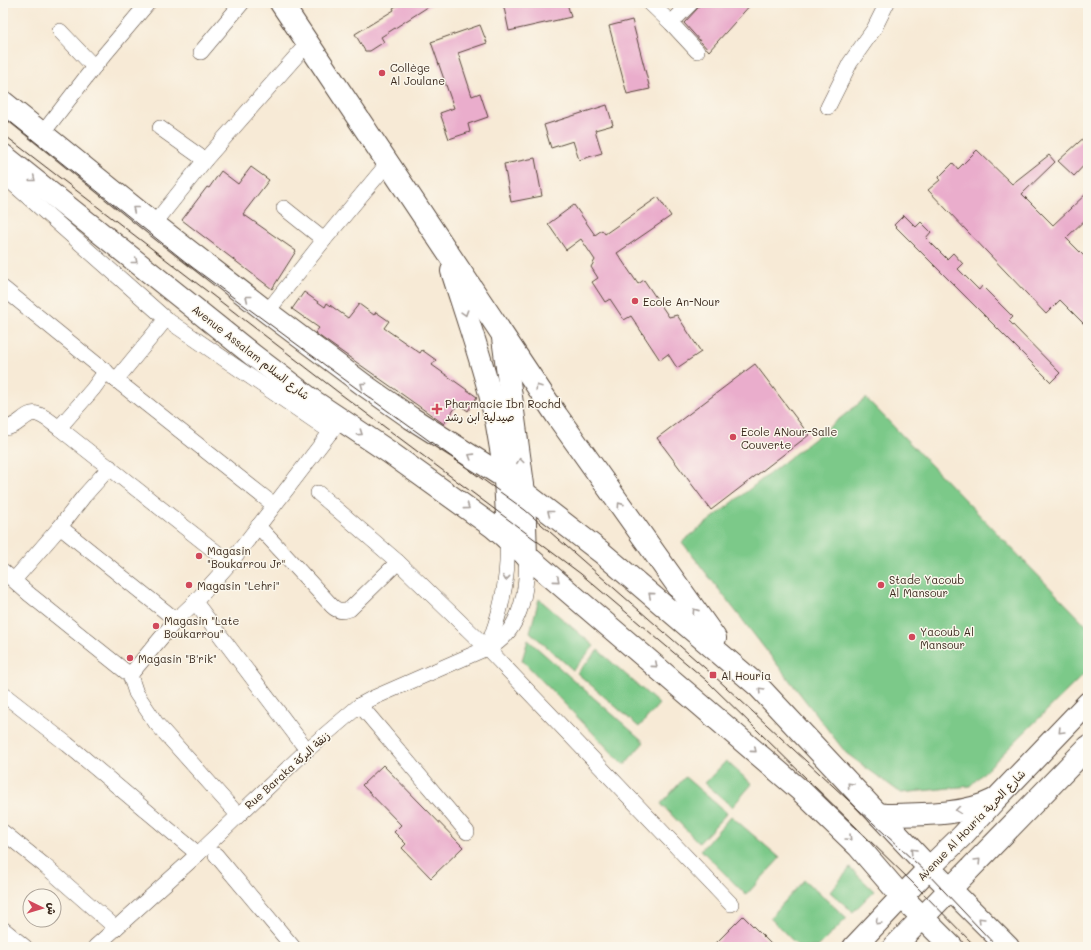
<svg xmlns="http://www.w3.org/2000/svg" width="1091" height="950" font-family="Mali,'Playpen Sans Arabic',sans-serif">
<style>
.green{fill:#7bc989;stroke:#5b7a54}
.building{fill:#eaadcc}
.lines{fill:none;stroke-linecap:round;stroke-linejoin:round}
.street-casing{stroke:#57473a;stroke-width:16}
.secondary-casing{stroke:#57473a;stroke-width:24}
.street{stroke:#fff;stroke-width:15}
.secondary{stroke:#fff;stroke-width:22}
.tram{stroke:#3b2a1e;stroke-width:1}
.oneway{stroke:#a79f9a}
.poi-dot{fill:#d1495b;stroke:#fbf7ec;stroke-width:1.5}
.labels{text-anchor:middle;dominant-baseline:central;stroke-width:3;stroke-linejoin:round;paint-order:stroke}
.poi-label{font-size:11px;fill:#3b2a1e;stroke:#fbf7ec;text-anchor:start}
.street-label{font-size:11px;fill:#3b2a1e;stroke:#fbf7ec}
</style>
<rect width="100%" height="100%" fill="#fbf7ec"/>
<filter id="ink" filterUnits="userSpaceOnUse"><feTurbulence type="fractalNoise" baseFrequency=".025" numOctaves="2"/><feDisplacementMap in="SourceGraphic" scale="8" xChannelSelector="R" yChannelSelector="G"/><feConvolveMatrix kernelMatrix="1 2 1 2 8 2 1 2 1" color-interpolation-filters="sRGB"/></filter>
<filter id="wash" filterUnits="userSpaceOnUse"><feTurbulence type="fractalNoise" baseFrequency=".012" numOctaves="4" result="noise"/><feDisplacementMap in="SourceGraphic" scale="16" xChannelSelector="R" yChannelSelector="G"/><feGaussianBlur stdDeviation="0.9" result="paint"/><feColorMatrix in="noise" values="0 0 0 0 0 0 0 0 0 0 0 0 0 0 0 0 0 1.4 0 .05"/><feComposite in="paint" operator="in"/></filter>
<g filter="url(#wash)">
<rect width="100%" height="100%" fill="#f7ead6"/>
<g class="green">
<path d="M866 398 1088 627V670L970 786 901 793 846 753 682 542Z"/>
<path d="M539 599 594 646 573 670 530 632Z"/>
<path d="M528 640 644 742 624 765 522 660Z"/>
<path d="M598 650 659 704 639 727 577 673Z"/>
<path d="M726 761 752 784 732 807 705 783Z"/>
<path d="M685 777 727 813 699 843 661 804Z"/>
<path d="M731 816 780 858 746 895 701 850Z"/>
<path d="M850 868 874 891 853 912 830 892Z"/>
<path d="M804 880 847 918 818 947H799L770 918Z"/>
</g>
<g id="blocks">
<g class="building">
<path d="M401 3H434L381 37 384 42 370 51H365L355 34 394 10 393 8Z"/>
<path d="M503 3H567L571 17 509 31Z"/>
<path d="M700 3H752L709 51 684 23 697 9Z"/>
<path d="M632 20 650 89 627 94 609 26Z"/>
<path d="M480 25 487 43 458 53 472 96 480 93 488 117 468 124 470 132 449 139 440 113 454 108 431 42Z"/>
<path d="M607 105 613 125 595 130 602 153 579 160 573 141 551 148 544 125Z"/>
<path d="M1088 134V161L1074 176 1058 161Z"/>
<path d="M977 150 1012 184 1049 155 1055 162 1022 194 1053 225 1088 192V217L1066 238 1088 260V328L1060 300 1046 314 928 190 940 180 939 177 953 163 958 169Z"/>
<path d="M535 158 542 196 511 202 504 164Z"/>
<path d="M251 167 269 180 243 214 296 251 272 289 182 220 207 187 209 188 221 171 238 184Z"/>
<path d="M658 197 671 216 617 253 638 284 644 280 669 317 677 315 701 352 677 368 668 354 660 360 631 316 624 320 610 299 605 302 592 282 598 278 591 267 595 260 581 239 566 250 548 224 574 205 595 235 602 230 605 234Z"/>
<path d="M904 215 916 227 921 222 931 232 926 238 947 259 953 253 963 264 958 269 979 290 982 286 1013 317 1009 321 1060 373 1051 382 894 225Z"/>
<path d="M304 292 325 307 327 303 348 318 359 304 374 315 376 312 389 321 384 328 420 353 422 350 436 360 432 365 477 397 468 411 458 404 444 424 315 333 319 328 292 309Z"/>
<path d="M755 364 809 435 711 510 657 438Z"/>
<path d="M383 765 463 847 431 878 402 848 406 844 394 832 401 825 362 785Z"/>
<path d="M743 916 774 947H712Z"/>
</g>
</g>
</g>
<g filter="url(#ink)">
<use href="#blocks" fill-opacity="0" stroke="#57473a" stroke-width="1"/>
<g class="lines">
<g class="street-casing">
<g id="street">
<path d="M650 3 671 23 697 51"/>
<path d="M671 23 691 3"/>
<path d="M60 31 94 67"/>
<path d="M201 52 242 3"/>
<path d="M828 107 850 63 874 29 887 3"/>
<path d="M160 128 205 160"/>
<path d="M42 134 94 67 148 3"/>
<path d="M3 175 166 319 331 432"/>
<path d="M284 208 324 240"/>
<path d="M154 224 205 160 307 44"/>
<path d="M3 288 116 380 274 505"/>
<path d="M267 312 324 240 388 163"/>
<path d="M116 380 166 319"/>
<path d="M3 428C18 429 26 410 37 414 45 416 52 423 59 428L230 563"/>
<path d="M59 428 93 389 106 371"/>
<path d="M110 467 84 496 60 527 176 620"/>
<path d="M318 493 398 562 487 648 731 904"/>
<path d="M258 526 332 606C337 611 343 612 350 609L398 562"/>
<path d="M3 571 29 594 130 675 136 693 156 723 238 815"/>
<path d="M14 580 60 527"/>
<path d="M195 602 307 750"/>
<path d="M487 648C502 612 509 578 507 539"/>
<path d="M130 675 176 620 195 602 230 563 336 425"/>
<path d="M3 694 67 744 198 854"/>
<path d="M360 705 467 832"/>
<path d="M3 832 44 865 116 928"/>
<path d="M216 855 293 947"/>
<path d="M3 929 25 947"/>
<path d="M95 947 198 854 307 750 360 705 373 698 494 645C522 627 528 586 526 556"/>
</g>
</g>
<g class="secondary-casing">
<g id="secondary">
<path d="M281 3 557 416 715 638"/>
<path d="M3 102 154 224 267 312 364 385 411 418 504 477 601 552 759 687 860 795 929 868 1008 947"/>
<path d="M3 155 254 356 316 403 389 452 492 526 801 791 858 846 902 897 952 947"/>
<path d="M452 271C465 312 479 352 490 394 502 441 508 490 507 539"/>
<path d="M503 338 524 492 526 556"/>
<path d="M878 814 885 815C920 814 963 816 994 800"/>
<path d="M854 947 929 868 962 836 995 800 1088 703"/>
<path d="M894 947 1088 747"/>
</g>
</g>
<use href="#street" class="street"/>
<use href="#secondary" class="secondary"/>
<g class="tram">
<path d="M3 116 192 267 352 385 525 510 713 675 926 872 997 947"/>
<path d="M3 134 338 392 581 574 706 680 914 884 976 947"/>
</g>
</g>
<defs><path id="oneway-chevron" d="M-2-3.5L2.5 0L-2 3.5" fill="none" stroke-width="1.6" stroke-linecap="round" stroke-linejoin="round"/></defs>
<g class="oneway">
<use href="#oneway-chevron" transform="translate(33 179) rotate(39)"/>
<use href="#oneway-chevron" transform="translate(135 209) rotate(-141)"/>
<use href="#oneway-chevron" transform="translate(135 261) rotate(39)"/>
<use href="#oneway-chevron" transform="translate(248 298) rotate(-142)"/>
<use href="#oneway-chevron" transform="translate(465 313) rotate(73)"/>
<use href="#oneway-chevron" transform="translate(363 385) rotate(-144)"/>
<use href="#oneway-chevron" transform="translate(538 387) rotate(-124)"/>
<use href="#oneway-chevron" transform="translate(360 433) rotate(34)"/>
<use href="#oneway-chevron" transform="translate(471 456) rotate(-148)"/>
<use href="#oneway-chevron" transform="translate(520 461) rotate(-98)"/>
<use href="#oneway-chevron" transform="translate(620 505) rotate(-125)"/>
<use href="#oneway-chevron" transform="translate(467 507) rotate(36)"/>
<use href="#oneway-chevron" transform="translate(550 513) rotate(-142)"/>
<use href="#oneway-chevron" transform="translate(506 578) rotate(96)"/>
<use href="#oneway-chevron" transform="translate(557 580) rotate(40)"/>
<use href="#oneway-chevron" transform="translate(651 595) rotate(-140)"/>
<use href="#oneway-chevron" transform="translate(695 611) rotate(-125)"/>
<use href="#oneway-chevron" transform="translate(655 665) rotate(41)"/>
<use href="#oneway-chevron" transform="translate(761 690) rotate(-134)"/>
<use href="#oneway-chevron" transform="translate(1061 731) rotate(134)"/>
<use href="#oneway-chevron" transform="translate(754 750) rotate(40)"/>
<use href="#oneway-chevron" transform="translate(850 785) rotate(-133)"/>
<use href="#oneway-chevron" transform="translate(958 810) rotate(173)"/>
<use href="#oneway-chevron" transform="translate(849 838) rotate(45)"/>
<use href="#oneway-chevron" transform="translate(913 851) rotate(-133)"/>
<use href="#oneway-chevron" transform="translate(978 861) rotate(-46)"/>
<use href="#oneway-chevron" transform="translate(981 920) rotate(-135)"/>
<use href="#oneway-chevron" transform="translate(878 922) rotate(134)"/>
</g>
</g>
<g class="poi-dot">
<circle cx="382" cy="73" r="4"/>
<circle cx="635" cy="301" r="4"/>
<path d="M435 403h4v4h4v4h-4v4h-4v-4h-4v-4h4z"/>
<circle cx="733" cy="437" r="4"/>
<circle cx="199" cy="556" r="4"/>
<circle cx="189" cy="585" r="4"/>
<circle cx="881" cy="585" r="4"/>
<circle cx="156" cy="626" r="4"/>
<circle cx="912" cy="637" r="4"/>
<circle cx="130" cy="658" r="4"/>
<rect x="709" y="671" width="8" height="8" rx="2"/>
</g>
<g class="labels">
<g class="poi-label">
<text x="390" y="67">Collège<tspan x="390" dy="13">Al Joulane</tspan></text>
<text x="643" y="301">Ecole An-Nour</text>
<text x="445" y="403">Pharmacie Ibn Rochd<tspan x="445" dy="13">صيدلية ابن رشد</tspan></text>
<text x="741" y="431">Ecole ANour-Salle<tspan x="741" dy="13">Couverte</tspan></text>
<text x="207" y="550">Magasin<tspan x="207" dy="13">"Boukarrou Jr"</tspan></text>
<text x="889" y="579">Stade Yacoub<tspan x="889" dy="13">Al Mansour</tspan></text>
<text x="197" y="585">Magasin "Lehri"</text>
<text x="164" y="620">Magasin "Late<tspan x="164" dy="13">Boukarrou"</tspan></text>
<text x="920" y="631">Yacoub Al<tspan x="920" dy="13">Mansour</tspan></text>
<text x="138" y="658">Magasin "B'rik"</text>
<text x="721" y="675">Al Houria</text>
</g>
<g class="street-label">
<text transform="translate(251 352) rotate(38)">Avenue Assalam شارع السلام</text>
<text transform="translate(287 770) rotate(-42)">Rue Baraka زنقة البركة</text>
<text transform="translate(971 825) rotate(-46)">Avenue Al Houria شارع الحرية</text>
</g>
</g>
<rect width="1091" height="950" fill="none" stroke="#fbf7ec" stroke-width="16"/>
<g transform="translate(42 908) rotate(95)"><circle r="19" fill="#fbf7ec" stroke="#aea59a"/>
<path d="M0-3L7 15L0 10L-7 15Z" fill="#d1495b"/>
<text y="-6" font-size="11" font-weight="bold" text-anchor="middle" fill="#3b2a1e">ش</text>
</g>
</svg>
